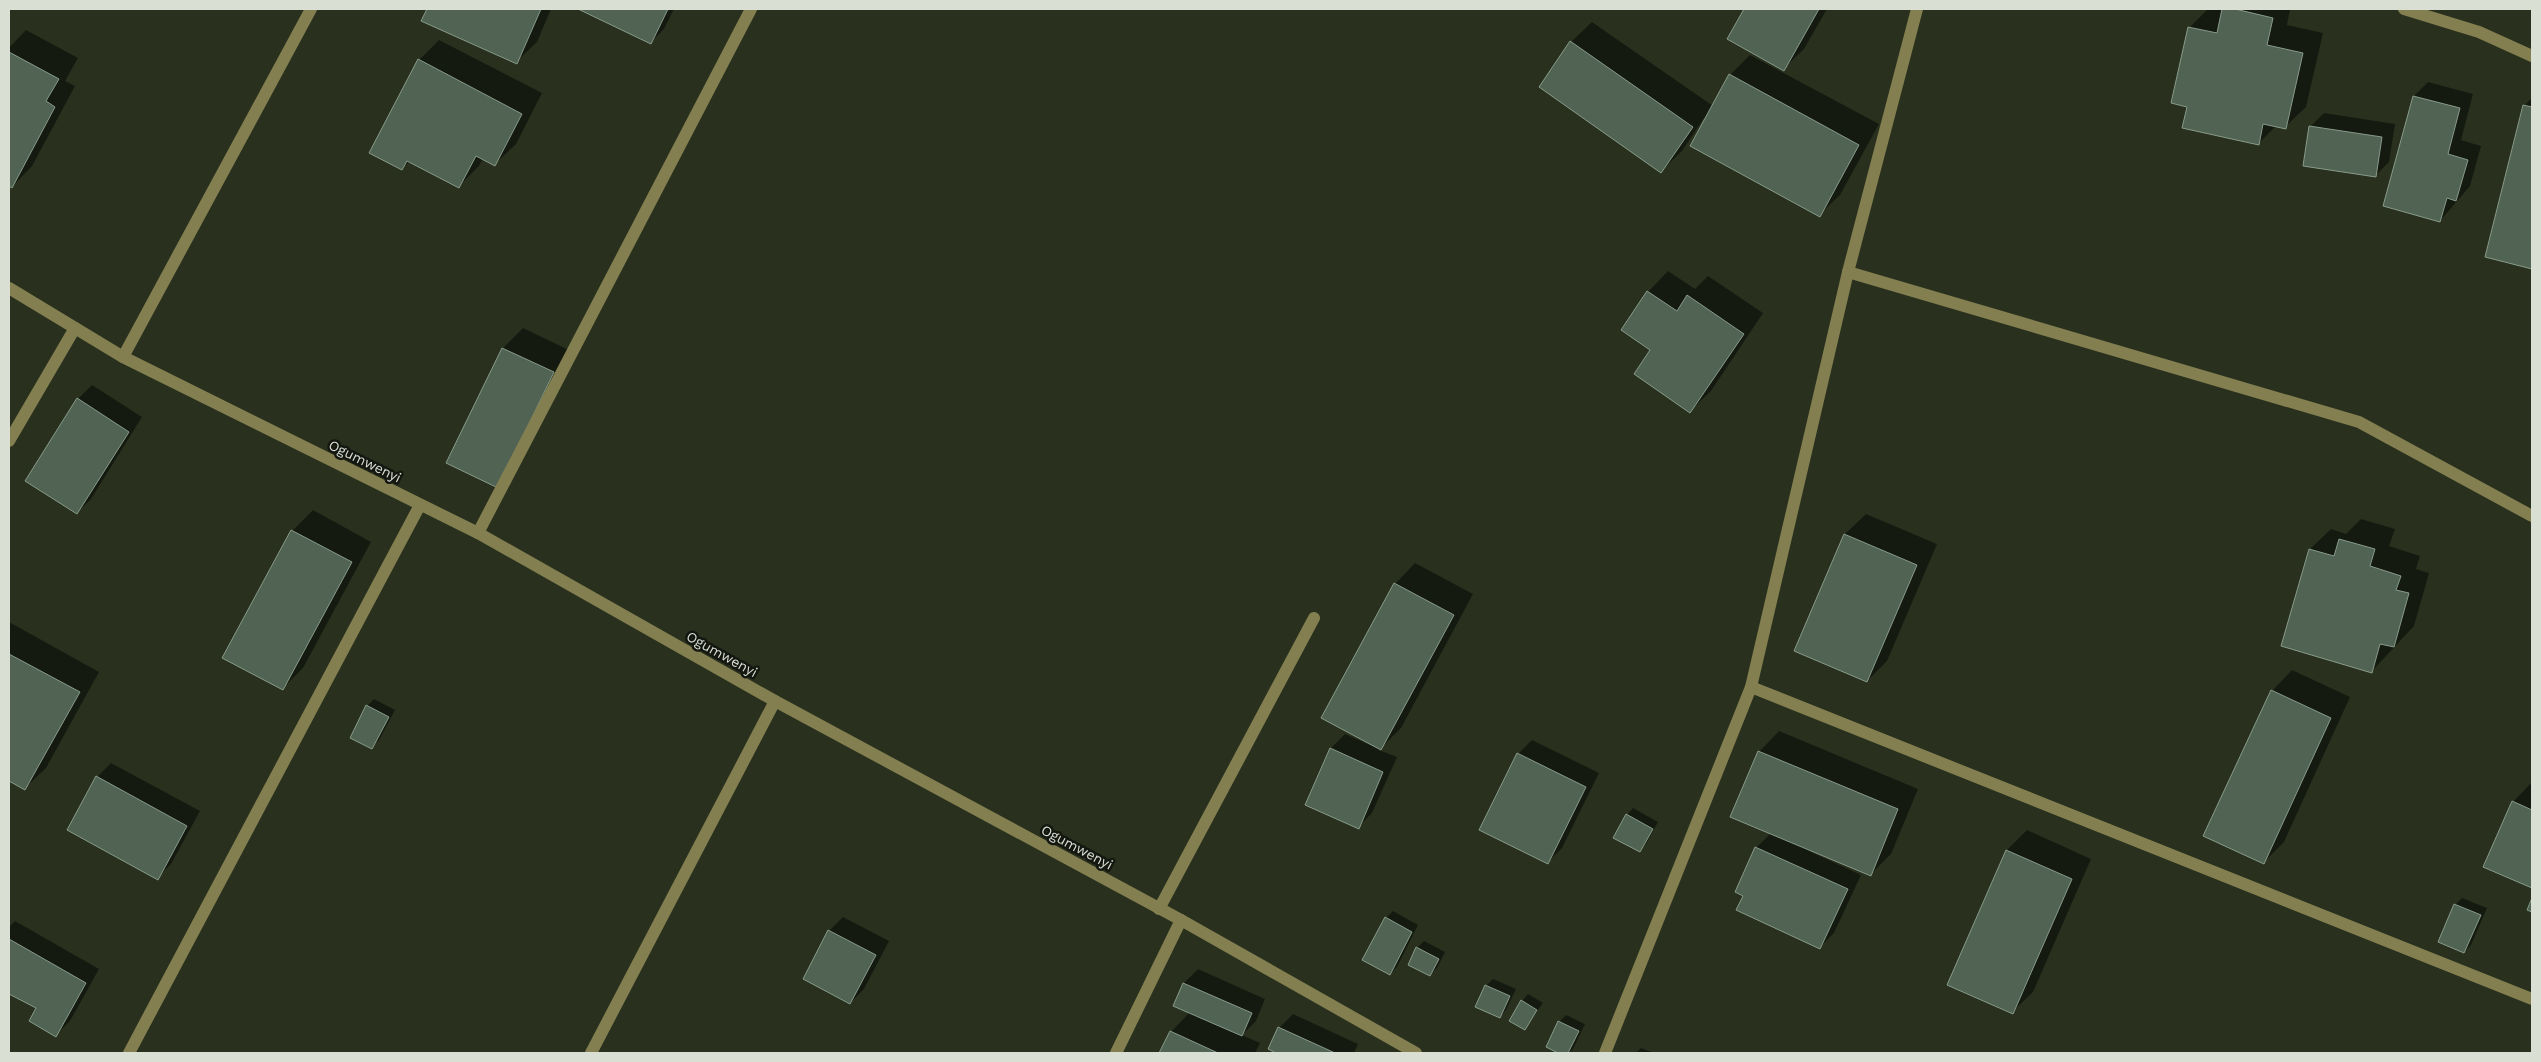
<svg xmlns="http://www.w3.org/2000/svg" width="2541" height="1062" font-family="'Work Sans',sans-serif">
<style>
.shadow{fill:#0007}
.building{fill:#516353;stroke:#889b8a}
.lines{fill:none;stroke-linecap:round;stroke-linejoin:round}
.minor{stroke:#837f50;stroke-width:12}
.labels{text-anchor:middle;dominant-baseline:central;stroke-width:5;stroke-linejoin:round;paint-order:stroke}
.street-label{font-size:14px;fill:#d9dfd3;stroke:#14170f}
</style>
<rect width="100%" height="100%" fill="#29311e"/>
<g class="shadow">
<path d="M428 9H551L537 42 516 62 423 20Z"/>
<path d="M581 9H674L664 29 650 43Z"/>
<path d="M1746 9H1827L1804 49 1783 69 1729 38Z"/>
<path d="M2208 9H2290L2287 25 2323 33 2306 107 2285 127 2277 125 2258 144 2188 106 2189 28Z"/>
<path d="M1592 22 1713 106 1730 75 1750 55 1879 124 1840 195 1819 215 1704 118 1682 151 1661 171 1571 42Z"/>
<path d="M26 30 78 58 65 81 75 86 32 166 12 187 9 185V48Z"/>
<path d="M439 40 542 93 516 144 495 164 483 158 479 166 459 186 410 161 402 169 419 60Z"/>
<path d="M2428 82 2473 94 2461 140 2481 146 2470 186 2440 221 2414 96Z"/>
<path d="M2532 98V268L2486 256 2524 106Z"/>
<path d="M2324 113 2395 124 2389 162 2375 176 2310 127Z"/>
<path d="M1668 271 1695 289 1708 276 1763 313 1711 391 1690 411 1652 350 1622 329 1648 292Z"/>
<path d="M523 328 573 352 518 467 503 348Z"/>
<path d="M92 385 142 417 91 499 77 513 78 399Z"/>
<path d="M313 510 371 542 303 668 283 688 224 657 292 531Z"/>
<path d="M1866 514 1937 544 1887 661 1867 681 1796 651 1845 534Z"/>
<path d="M2361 519 2395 529 2389 546 2420 556 2416 569 2429 573 2414 626 2372 671 2310 549 2331 529 2346 534Z"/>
<path d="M1415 563 1473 594 1401 728 1379 750 1397 757 1372 813 1358 827 1307 804 1331 748 1345 734 1379 749 1380 748 1395 584Z"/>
<path d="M9 622 99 672 46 768 25 788 9 779Z"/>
<path d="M2292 670 2350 697 2284 842 2263 863 2272 691Z"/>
<path d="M374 699 395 710 379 740 372 747 367 706Z"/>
<path d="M1779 731 1918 789 1891 854 1870 875 1810 849 1809 851 1861 875 1834 933 1820 947 1736 892 1756 848 1771 833 1759 752Z"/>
<path d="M1532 740 1599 773 1562 848 1548 862 1518 754Z"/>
<path d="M111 763 200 811 171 864 157 878 68 829 97 777Z"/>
<path d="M2532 782V886L2485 866 2513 802Z"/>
<path d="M1633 808 1658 822 1646 844 1640 851 1627 815Z"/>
<path d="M2027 830 2091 859 2033 992 2012 1012 1948 984 2007 850Z"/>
<path d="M2462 898 2487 908 2471 945 2464 952 2455 905Z"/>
<path d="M1393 911 1418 925 1397 967 1390 974 1386 918Z"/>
<path d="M843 917 889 941 864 989 850 1003 829 931Z"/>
<path d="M15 921 99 969 70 1021 56 1035 37 1008 9 992V927Z"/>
<path d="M1424 941 1445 952 1437 968 1430 974 1417 948Z"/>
<path d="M1198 969 1265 999 1256 1021 1242 1035 1260 1043 1255 1053H1161L1171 1032 1190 1012 1175 1005 1184 983Z"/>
<path d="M1493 979 1516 989 1506 1010 1500 1017 1486 986Z"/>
<path d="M1528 994 1543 1003 1524 1028 1522 1001Z"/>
<path d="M1293 1014 1358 1044 1354 1053H1279L1269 1049 1279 1028Z"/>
<path d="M1566 1015 1585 1024 1573 1049 1569 1053H1561L1548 1047 1559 1022Z"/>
<path d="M1641 1048 1654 1053H1636Z"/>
</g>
<g class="building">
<path d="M427 9H541L517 64 421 21Z"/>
<path d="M578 9H668L651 44Z"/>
<path d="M1744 9H1819L1784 71 1727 39Z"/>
<path d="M2222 9H2235L2273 18 2267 45 2303 53 2286 129 2263 124 2259 145 2182 128 2187 107 2171 103 2188 27 2217 33Z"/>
<path d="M1570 41 1693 127 1661 173 1539 87Z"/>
<path d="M9 52 59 79 46 101 55 107 12 188 9 186Z"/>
<path d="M418 59 522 114 495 166 476 156 459 188 407 161 402 170 369 153Z"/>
<path d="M1729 74 1859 145 1820 217 1690 146Z"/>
<path d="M2413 96 2460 108 2448 154 2468 160 2456 201 2447 198 2440 222 2383 206Z"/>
<path d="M2523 105 2532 107V269L2485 257Z"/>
<path d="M2309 126 2382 137 2376 177 2303 166Z"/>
<path d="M1647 291 1677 311 1687 295 1744 334 1690 413 1634 374 1650 350 1621 330Z"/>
<path d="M502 348 554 372 498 488 446 463Z"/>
<path d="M77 398 129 432 77 514 25 481Z"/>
<path d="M291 530 352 562 283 690 222 658Z"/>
<path d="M1844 534 1917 565 1867 682 1794 651Z"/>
<path d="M2339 539 2375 549 2370 566 2401 576 2396 590 2409 593 2394 647 2380 644 2372 673 2281 646 2309 549 2334 556Z"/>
<path d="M1394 583 1454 615 1381 750 1321 718Z"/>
<path d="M9 654 80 692 25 790 9 781Z"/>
<path d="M2271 690 2331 718 2264 864 2203 836Z"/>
<path d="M366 705 389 717 372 749 350 738Z"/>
<path d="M1330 748 1383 772 1359 829 1305 805Z"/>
<path d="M1758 751 1898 809 1871 876 1730 817Z"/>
<path d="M1517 753 1586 787 1548 864 1479 830Z"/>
<path d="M96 776 187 826 158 880 67 830Z"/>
<path d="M2512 801 2532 810V888L2483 867Z"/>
<path d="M1626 814 1653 829 1640 852 1613 838Z"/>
<path d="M1755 847 1848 889 1820 949 1736 910 1743 896 1735 892Z"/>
<path d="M2006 850 2072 879 2013 1014 1947 985Z"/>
<path d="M2532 898V912L2527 910Z"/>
<path d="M2454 904 2481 915 2464 953 2438 942Z"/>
<path d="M1385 917 1412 932 1390 975 1362 960Z"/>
<path d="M828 930 876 955 850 1004 803 979Z"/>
<path d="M9 939 86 983 56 1037 29 1021 36 1008 9 994Z"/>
<path d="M1416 947 1439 959 1430 976 1408 965Z"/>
<path d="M1183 983 1252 1013 1242 1036 1173 1006Z"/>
<path d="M1485 985 1510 996 1500 1018 1475 1007Z"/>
<path d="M1521 1000 1537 1010 1525 1030 1509 1021Z"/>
<path d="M1558 1021 1579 1031 1568 1053H1558L1546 1047Z"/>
<path d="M1278 1027 1335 1053H1276L1268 1049Z"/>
<path d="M1170 1031 1218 1053H1159Z"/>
</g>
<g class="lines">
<g class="minor">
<path d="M2404 9 2479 32 2532 56"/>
<path d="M1848 272 2359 422 2532 516"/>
<path d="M9 288 123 357 478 533 775 701 1181 920 1416 1053"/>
<path d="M123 357 311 9"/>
<path d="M9 441 75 328"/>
<path d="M478 533 751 9"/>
<path d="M1751 687 2532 999"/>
<path d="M1159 909 1314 618"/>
<path d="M129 1053 420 505"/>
<path d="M591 1053 775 701"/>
<path d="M1116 1053 1181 920"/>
<path d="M1605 1053 1751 687 1848 272 1917 9"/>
</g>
</g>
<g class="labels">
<g class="street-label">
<text transform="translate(365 461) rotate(26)">Ogumwenyi</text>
<text transform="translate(722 654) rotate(29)">Ogumwenyi</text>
<text transform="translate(1077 847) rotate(28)">Ogumwenyi</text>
</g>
</g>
<rect width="2541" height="1062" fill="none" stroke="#d9dfd3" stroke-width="20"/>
</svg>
